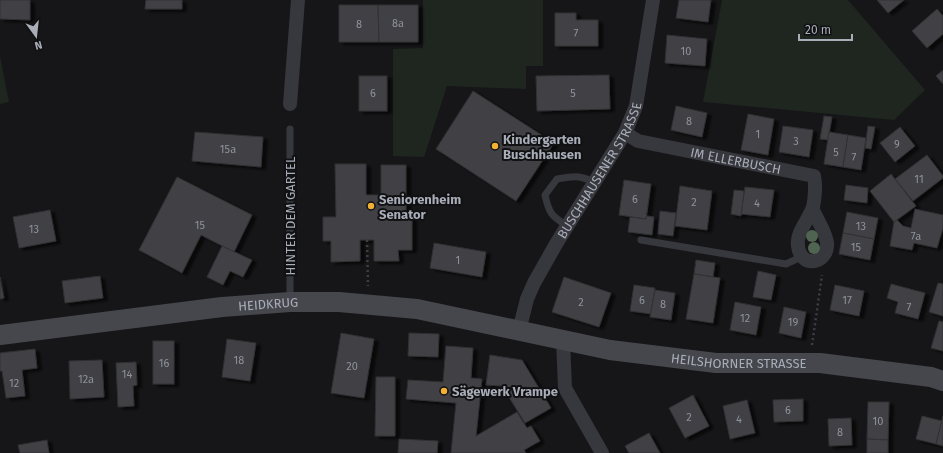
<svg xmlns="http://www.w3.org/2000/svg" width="943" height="453" font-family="'Fira Sans',sans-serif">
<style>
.green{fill:#1e261f}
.building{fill:#404145;stroke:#303034;filter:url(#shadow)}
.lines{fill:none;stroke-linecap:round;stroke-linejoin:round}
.path{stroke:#3d3f44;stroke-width:2.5;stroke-dasharray:2 3;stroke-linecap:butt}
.service{stroke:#37383d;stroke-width:7}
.minor{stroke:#37383d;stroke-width:14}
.secondary{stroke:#45474d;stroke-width:20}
.tree{fill:#506452}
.poi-dot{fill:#f2b134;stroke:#111113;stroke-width:1.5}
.labels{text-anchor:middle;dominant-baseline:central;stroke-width:4;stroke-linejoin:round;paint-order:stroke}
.number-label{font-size:11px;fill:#8e929b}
.poi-label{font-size:13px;font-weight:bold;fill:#a8adb8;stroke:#111113;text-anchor:start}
.street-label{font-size:13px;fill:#a8adb8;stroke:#111113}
</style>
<defs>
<filter id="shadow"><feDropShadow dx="4.5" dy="2.5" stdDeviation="1" flood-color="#0009"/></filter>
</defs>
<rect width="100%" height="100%" fill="#161618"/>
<g class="green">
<path d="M423 0H543V66H526V89L447 86 424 157 393 156V49L423 48Z"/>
<path d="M722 0H848L925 90 894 120 703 102Z"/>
<path d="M0 56 9 102 0 104Z"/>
</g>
<g class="building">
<path d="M0 0H30V20L0 19Z"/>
<path d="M146 0H182V9H145Z"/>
<path d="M679 0H711L708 22 676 18Z"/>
<path d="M877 0H904L888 13Z"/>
<path d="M339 5H378L379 42H339Z"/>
<path d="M378 5H418V42H379Z"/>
<path d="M937 9 943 16V34L927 48 912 31Z"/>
<path d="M555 13H576V20H598V46H555Z"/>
<path d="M667 35 707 39 705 66 665 63Z"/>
<path d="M943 70V84L936 76Z"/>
<path d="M609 75 610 109 537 111 536 76Z"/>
<rect x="359" y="76" width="28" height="35"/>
<path d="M473 91 554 143 516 201 436 149Z"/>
<path d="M676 106 707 113 702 137 671 130Z"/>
<path d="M748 114 774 119 768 155 741 150Z"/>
<path d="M824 116 832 117 828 140 820 139Z"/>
<path d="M783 126 813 130 809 157 779 152Z"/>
<path d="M868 126 875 127 871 149 865 148Z"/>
<path d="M900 127 915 146 895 162 880 143Z"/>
<path d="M195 132 263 137 261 167 192 161Z"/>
<path d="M829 132 848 135 843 167 824 164Z"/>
<path d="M848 135 866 138 861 170 843 167Z"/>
<path d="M927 155 943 176V178L913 201 895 179Z"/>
<path d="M335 164H366V195H381V165H406V217H412V250H398L399 261H374V240H360V261L331 262V241H323V217H336Z"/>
<path d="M891 174 916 206 894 222 870 191Z"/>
<path d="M177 177 252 215 234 252 201 235 182 273 139 250Z"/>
<path d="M624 180 651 184 646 219 619 215Z"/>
<path d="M846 185 868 188 867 203 844 200Z"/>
<path d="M680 186 712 191 707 230 675 226Z"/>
<path d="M745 187 774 190 770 217 741 214Z"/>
<path d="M734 190 744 191 741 216 731 214Z"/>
<path d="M915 209 943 215V228L937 248 914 243 912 250 890 246 894 222 897 220 903 226 911 228Z"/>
<path d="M50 210 56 241 19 248 13 217Z"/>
<path d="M660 211 676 213 673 236 658 234Z"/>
<path d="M847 212 878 218 874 239 843 233Z"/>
<path d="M647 216 654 217 652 235 628 232 630 217 646 219Z"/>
<path d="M843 233 874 239 870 260 839 254Z"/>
<path d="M434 243 486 252 482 277 430 268Z"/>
<path d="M222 246 252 260 243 277 230 271 223 285 207 277Z"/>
<path d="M696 260 715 263 713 277 694 274Z"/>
<path d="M758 271 776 275 771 300 753 297Z"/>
<path d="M694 274 720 278 713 323 686 319Z"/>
<path d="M100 276 103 298 65 303 62 281Z"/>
<path d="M0 277 4 298 0 299Z"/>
<path d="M564 277 611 293 599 327 552 312Z"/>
<path d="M938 283 943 284V316L929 312Z"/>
<path d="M891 284 925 293 918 319 895 313 898 302 887 298Z"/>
<path d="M634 285 655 288 651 314 630 311Z"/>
<path d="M835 285 864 291 859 316 830 310Z"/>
<path d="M655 290 675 293 671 320 650 317Z"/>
<path d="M735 302 761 307 756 335 730 330Z"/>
<path d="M784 307 806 312 801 338 779 333Z"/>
<path d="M939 321 943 322V351L931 348Z"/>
<path d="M341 333 374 339 364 398 331 393Z"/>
<path d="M409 333 439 334 438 357 408 356Z"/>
<path d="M227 339 256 343 250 381 222 377Z"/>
<rect x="153" y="341" width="21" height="43"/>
<path d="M446 346 473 348 471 378 482 379 476 436 517 412 527 428 531 426 540 441 524 450 526 453H451L456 403 406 399 408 380 443 382Z"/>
<path d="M35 349 37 368 22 370 25 396 6 398 2 371H0V353Z"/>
<path d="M490 355 522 360 551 408 525 423 502 386 486 385Z"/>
<path d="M102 360 104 397 70 399 69 361Z"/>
<path d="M136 362 137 385 133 386 134 406 118 407 116 363Z"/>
<path d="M376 377H395V436H375Z"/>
<path d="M693 395 709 426 685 438 669 408Z"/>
<path d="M803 399V421L774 422 773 400Z"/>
<path d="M747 400 755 433 730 439 723 406Z"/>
<path d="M868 402H889L888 440 867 439Z"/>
<path d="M922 416 942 421 936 444 916 439Z"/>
<path d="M943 416V446L936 444Z"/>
<path d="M851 418 852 445 829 446 828 419Z"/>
<path d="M649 433 660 453H629L625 446Z"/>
<path d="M399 439 438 441 437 453H398Z"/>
<path d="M867 439 888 440V453H867Z"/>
<path d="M47 440 49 453H20L18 445Z"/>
</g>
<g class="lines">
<g class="path">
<path d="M367 240 368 286"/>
<path d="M812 345 822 275"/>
</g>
<g class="service">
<path d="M567 226C552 216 549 214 545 195L557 179C574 176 579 175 594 182"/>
<path d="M641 240 786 264 801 257"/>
<path d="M290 301V129"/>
</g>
<g class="minor">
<path d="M290 104 298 0"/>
<path id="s1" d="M625 133 638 141 814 176C816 184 815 205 811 212 806 223 796 234 798 246 801 270 829 263 827 243 826 233 818 221 814 212L812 211"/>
<path id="s2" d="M519 331 527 299 534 283 556 244 625 133 636 106 653 0"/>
<path d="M563 340 565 388 602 453"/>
</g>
<path class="secondary" id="s3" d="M0 335 222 307 290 302H339L417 309 610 350 716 363H820L931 377 943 381"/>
</g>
<g class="tree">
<circle cx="812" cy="236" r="6"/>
<circle cx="814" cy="248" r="6"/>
</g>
<g class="poi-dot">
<circle cx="495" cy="146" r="4"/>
<circle cx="371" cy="206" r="4"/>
<circle cx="444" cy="391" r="4"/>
</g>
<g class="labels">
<g class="number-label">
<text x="398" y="23">8a</text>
<text x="359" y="24">8</text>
<text x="576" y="33">7</text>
<text x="686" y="51">10</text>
<text x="373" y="93">6</text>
<text x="573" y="93">5</text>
<text x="689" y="121">8</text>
<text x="758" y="134">1</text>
<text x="796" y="141">3</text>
<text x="897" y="144">9</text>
<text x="228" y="149">15a</text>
<text x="836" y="152">5</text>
<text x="854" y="157">7</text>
<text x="919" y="179">11</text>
<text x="635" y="199">6</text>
<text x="694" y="202">2</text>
<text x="757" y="203">4</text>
<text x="200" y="225">15</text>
<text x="861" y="226">13</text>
<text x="34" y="229">13</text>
<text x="916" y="236">7a</text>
<text x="856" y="247">15</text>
<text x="458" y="260">1</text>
<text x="642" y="300">6</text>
<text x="847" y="300">17</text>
<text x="581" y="302">2</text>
<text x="663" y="304">8</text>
<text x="909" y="307">7</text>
<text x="745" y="318">12</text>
<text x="793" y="322">19</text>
<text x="239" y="360">18</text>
<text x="164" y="363">16</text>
<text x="352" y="366">20</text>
<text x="127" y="374">14</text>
<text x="86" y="379">12a</text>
<text x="14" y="383">12</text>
<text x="788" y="410">6</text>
<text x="689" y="417">2</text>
<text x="739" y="419">4</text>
<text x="878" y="421">10</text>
<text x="840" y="432">8</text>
</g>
<g class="poi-label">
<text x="503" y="139">Kindergarten<tspan x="503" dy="15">Buschhausen</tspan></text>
<text x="379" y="199">Seniorenheim<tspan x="379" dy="15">Senator</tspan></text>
<text x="452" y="391">Sägewerk Vrampe</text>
</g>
<g class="street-label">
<text stroke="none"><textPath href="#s1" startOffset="115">IM ELLERBUSCH</textPath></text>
<text stroke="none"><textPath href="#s2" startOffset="181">BUSCHHAUSENER STRASSE</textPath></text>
<text transform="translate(290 216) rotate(-90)">HINTER DEM GARTEL</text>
<text stroke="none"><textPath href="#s3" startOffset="270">HEIDKRUG</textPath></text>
<text stroke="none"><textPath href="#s3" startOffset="746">HEILSHORNER STRASSE</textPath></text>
</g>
</g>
<g transform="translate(36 36) rotate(165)" stroke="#111113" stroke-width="3" paint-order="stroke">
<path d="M0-3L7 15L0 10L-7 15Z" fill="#a8adb8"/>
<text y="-6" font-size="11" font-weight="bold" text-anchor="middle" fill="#a8adb8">N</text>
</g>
<path d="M799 34v6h53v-6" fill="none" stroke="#a8adb8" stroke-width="2"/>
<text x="805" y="34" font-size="12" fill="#a8adb8" stroke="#111113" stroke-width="3" paint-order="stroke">20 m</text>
</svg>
